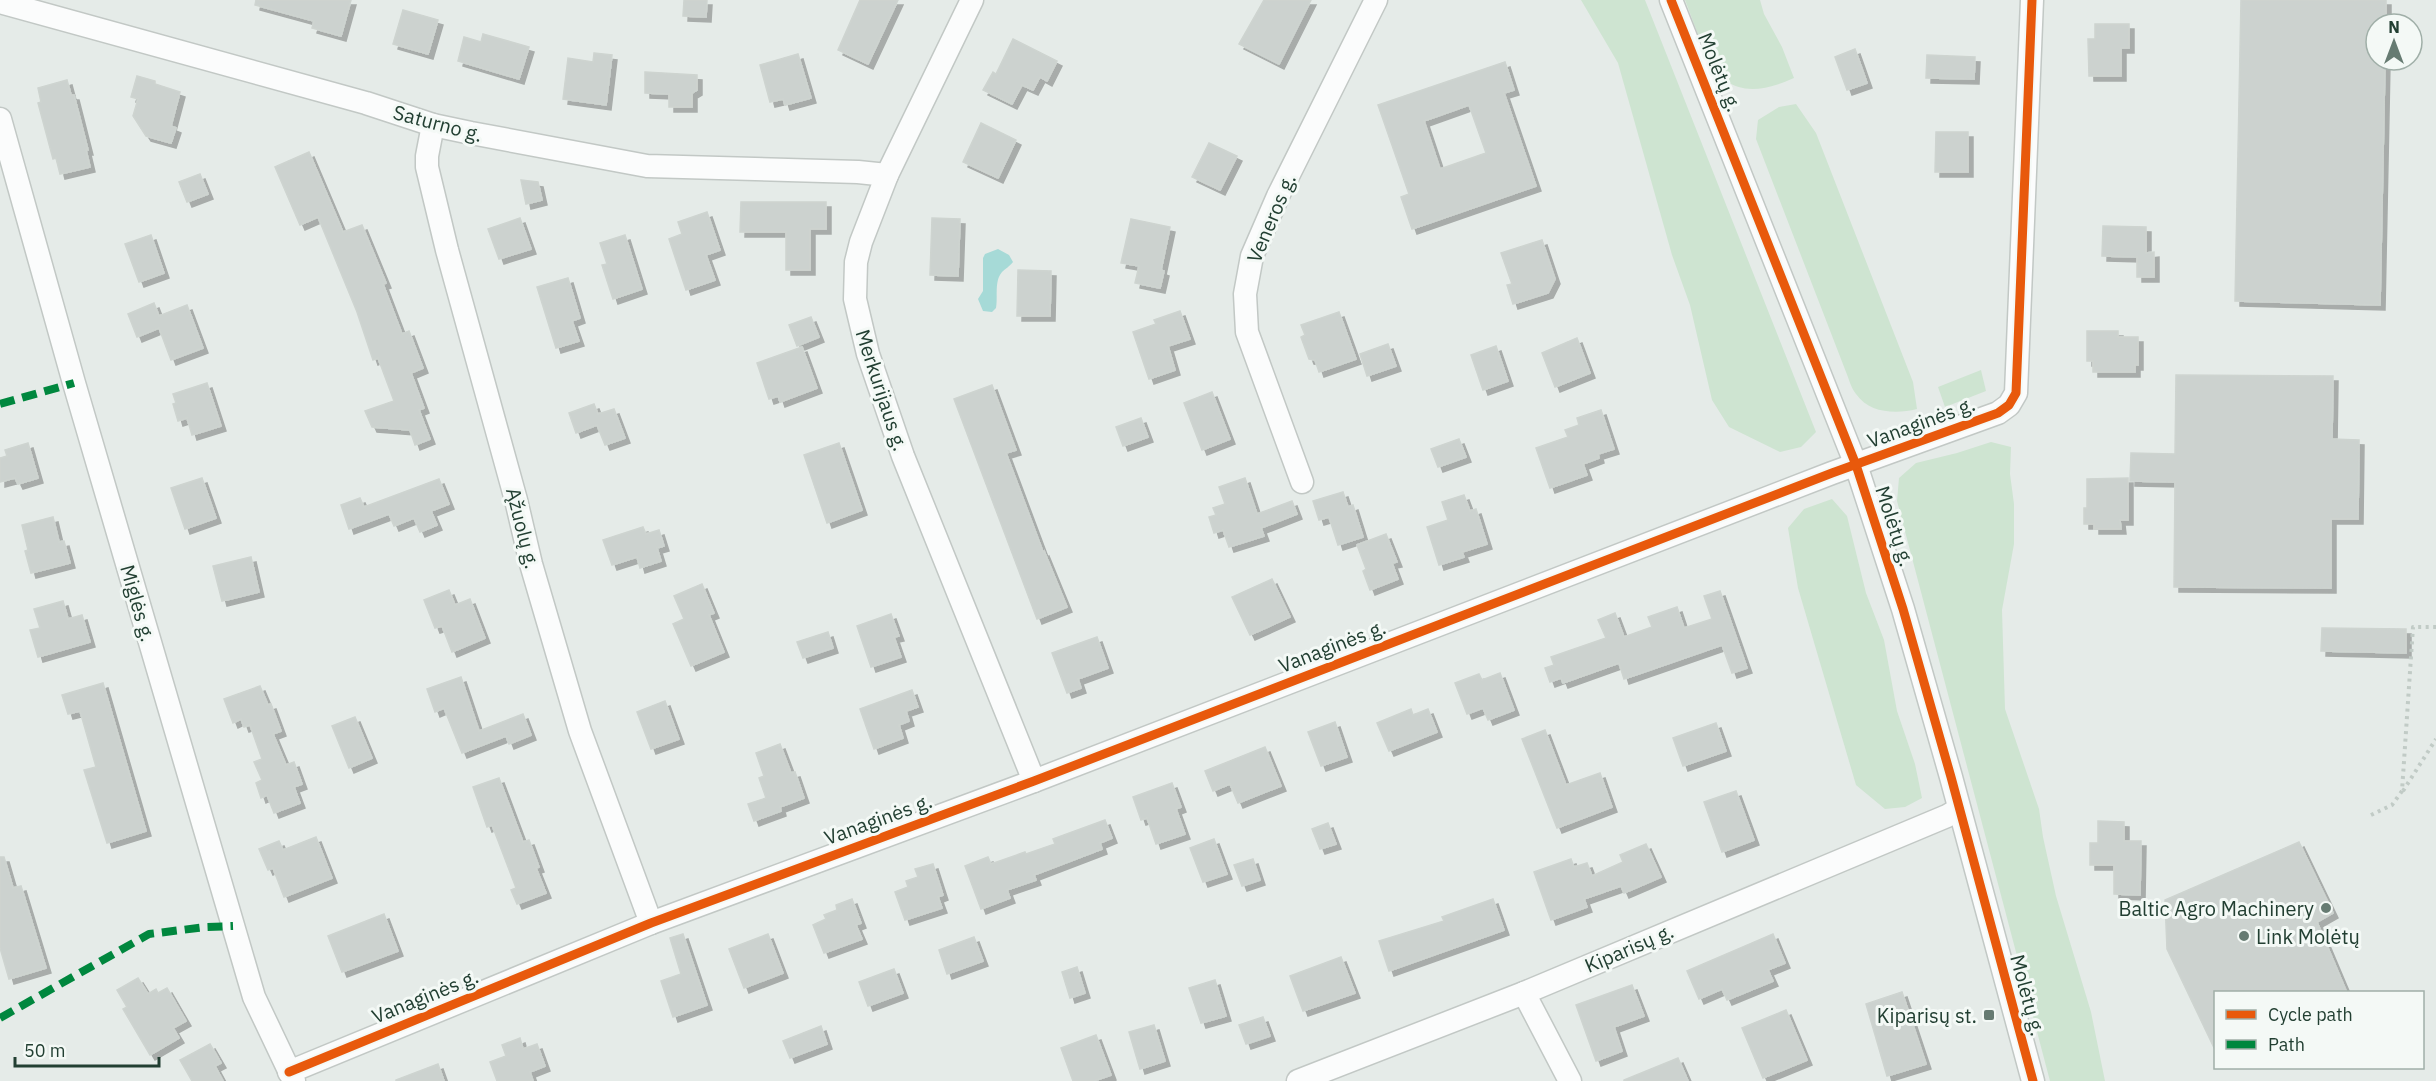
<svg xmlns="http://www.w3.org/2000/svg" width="2436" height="1081" font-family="'IBM Plex Sans',sans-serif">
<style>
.green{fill:#cee4d1}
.water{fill:#a6dad7}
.building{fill:#ccd2cf;stroke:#ced4d0;stroke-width:1.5;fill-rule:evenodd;filter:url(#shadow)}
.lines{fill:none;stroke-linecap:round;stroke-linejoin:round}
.street-casing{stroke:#c2c8c5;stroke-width:25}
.path{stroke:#c1cbc6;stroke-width:4;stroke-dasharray:3 4.5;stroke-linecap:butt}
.street{stroke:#fbfcfc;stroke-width:22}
.quiet{stroke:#00873e;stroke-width:8;stroke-dasharray:15 8;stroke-linecap:butt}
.cycleway-casing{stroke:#f4f9f6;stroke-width:13}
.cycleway{stroke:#e8590c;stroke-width:9}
.poi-dot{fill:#667b72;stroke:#f4f9f6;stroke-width:2}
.labels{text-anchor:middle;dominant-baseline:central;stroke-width:6;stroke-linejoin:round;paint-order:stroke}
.street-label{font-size:20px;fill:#223f32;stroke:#f4f9f6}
.poi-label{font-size:20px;fill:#223f32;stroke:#f4f9f6;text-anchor:end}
</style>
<defs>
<filter id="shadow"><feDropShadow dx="5" dy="5" stdDeviation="0" flood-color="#0004"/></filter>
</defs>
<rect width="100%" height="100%" fill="#e5ebe8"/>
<g class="green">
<path d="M1581 0H1645L1816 432 1801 447 1780 452 1729 427 1712 400 1690 305 1672 255 1618 63Z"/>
<path d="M1685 0H1760L1764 14 1782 47 1794 78C1717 113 1708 58 1685 0Z"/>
<path d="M1796 104 1816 133 1913 382 1917 409C1897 414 1870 414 1856 394 1851 388 1849 379 1846 372L1756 139 1758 120 1779 107Z"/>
<path d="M1981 370 1986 391 1945 407 1938 387Z"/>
<path d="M1991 442 2011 447 2010 474 2014 504V544L2002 610 2005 709 2039 809 2043 837 2056 896 2091 1012 2105 1081H2050L1897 501 1899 478 1916 463 1957 453Z"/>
<path d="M1832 499 1847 516 1866 593 1884 640 1897 711 1915 764 1922 798 1905 807 1885 809 1856 785 1798 588 1788 528 1804 509Z"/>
</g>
<path class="water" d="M998 249 1009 255 1013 262C1009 267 1006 268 1002 272 994 281 998 297 996 308L992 312 983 311 978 299 983 291V258L985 254Z"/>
<g class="building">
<path d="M256 0H351L341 36 312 28 314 21 255 5Z"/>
<path d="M684 0H707L706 17 683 16Z"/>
<path d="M860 0H898L868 64 838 50Z"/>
<path d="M1264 0H1311L1279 64 1239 44Z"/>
<path d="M2241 0H2386V24H2376V60H2385L2380 305 2235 301Z"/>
<path d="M403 10 438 20 428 54 393 44Z"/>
<path d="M2095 24H2129V48H2121V76H2089L2088 39H2095Z"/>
<path d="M483 34 529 47 519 79 458 61 464 37 481 42Z"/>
<path d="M1013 39 1057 61 1047 81 1040 77 1033 90 1022 85 1012 104 983 90 993 72 996 74Z"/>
<path d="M1855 49 1867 83 1847 90 1835 57Z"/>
<path d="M594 53 612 55 606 105 563 99 568 58 593 62Z"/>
<path d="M798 54 811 98 785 105 783 99 770 102 760 65Z"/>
<path d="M1927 55 1975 57 1974 79 1926 78Z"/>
<path d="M1505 62 1514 90 1504 93 1536 186 1412 229 1401 197 1409 194 1378 105ZM1469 105 1486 153 1440 169 1424 121Z"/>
<path d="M645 72 697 75V90L692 93V107H669V94L645 93Z"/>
<path d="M137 76 155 81V84L180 92 171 126 176 128 171 143 146 136 133 116 138 99 131 97Z"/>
<path d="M67 80 71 95H74L88 150H86L90 167 60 174 56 158 53 159 38 103 41 102 38 88Z"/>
<path d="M981 123 1016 140 998 178 963 162Z"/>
<path d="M1936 132H1968V172H1935Z"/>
<path d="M1209 143 1237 156 1220 190 1192 177Z"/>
<path d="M309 152 343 232 362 225 386 283 383 284 402 334 409 331 423 368 411 373 424 408 419 410 430 439 415 445 410 430 372 427 365 411 394 401 378 358 373 360 357 312 318 217 300 225 275 167Z"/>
<path d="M200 174 208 194 187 202 179 182Z"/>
<path d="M521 180 538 182 542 200 526 204Z"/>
<path d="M741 202H826V229H810V270H786V232H740Z"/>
<path d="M707 212 720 250 706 255 715 280 686 290 669 239 682 234 678 222Z"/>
<path d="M520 218 531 249 499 259 488 229Z"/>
<path d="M932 218 960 219 958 276 930 275Z"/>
<path d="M1131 219 1170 227 1161 270 1164 271 1160 288 1135 283 1139 266 1121 263Z"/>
<path d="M2103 226 2146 227V253L2154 252V277H2137V257L2102 256Z"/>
<path d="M151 235 164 273 139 282 125 244Z"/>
<path d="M625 235 642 289 613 299 602 265 607 264 600 243Z"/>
<path d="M1542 240 1555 279 1548 293 1513 304 1507 285 1512 284 1501 253Z"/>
<path d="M1018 270 1051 271 1050 316H1017Z"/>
<path d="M568 278 580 318 572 321 579 341 556 348 537 287Z"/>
<path d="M154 303 159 316 187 305 203 348 171 360 159 328 137 337 128 314Z"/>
<path d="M1180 311 1190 339 1168 346 1175 370 1149 379 1133 332 1156 324 1154 320Z"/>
<path d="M1339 312 1356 359 1319 372 1315 360 1309 359 1301 337 1305 335 1301 325Z"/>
<path d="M811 317 819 337 797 346 789 325Z"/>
<path d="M2087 331H2118V337H2138V365H2135V372H2093V361H2087Z"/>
<path d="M1577 338 1590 373 1555 387 1542 353Z"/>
<path d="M1388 344 1396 366 1367 376 1360 354Z"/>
<path d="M1496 346 1508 381 1483 390 1471 355Z"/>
<path d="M802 347 817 388 780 402 778 396 769 399 757 363Z"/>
<path d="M2176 375 2333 376 2332 439 2359 440 2358 519H2331V588L2174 587 2175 482 2130 481 2131 453 2175 454Z"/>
<path d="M207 383 221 426 192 435 187 418 178 421 173 404 176 403 173 394Z"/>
<path d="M992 385 1016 450 1006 453 1043 552 1044 551 1067 607 1037 619 954 399Z"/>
<path d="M1212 392 1230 439 1202 450 1184 403Z"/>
<path d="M594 404 598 414 614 409 625 438 605 445 597 425 576 433 569 413Z"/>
<path d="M1601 410 1614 449 1598 454 1599 458 1583 464 1587 475 1550 488 1536 448 1568 437 1565 430 1579 425 1577 418Z"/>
<path d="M1141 418 1148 437 1123 446 1116 427Z"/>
<path d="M1459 439 1466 457 1438 467 1431 449Z"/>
<path d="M28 443 38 478 18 484 15 478 0 482V458L7 456 5 450Z"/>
<path d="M839 443 862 510 827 523 804 455Z"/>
<path d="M202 478 216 518 185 529 171 488Z"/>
<path d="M1245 478 1257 514 1292 501 1297 514 1261 528 1264 536 1229 547 1223 530 1214 533 1209 517 1216 515 1213 508 1225 504 1219 487Z"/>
<path d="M2128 478V520H2120L2121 529H2094V524H2084V508H2087V479Z"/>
<path d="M439 479 449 504 431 511 437 525 420 532 414 518 394 526 389 514 349 529 341 505 360 498 364 507Z"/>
<path d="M1343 492 1348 507 1353 505 1363 537 1338 545 1329 517 1319 520 1313 501Z"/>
<path d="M1464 495 1470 511 1476 509 1487 544 1462 552 1464 557 1439 565 1427 527 1448 520 1442 502Z"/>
<path d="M53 517 59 542 64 541 70 563 31 573 25 551 28 550 22 525Z"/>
<path d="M643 527 646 534 659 530 664 546 657 548 661 561 640 568 637 557 612 565 603 540Z"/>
<path d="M1386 534 1397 562 1392 563 1398 579 1370 590 1363 571 1366 569 1357 545Z"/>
<path d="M251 557 259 592 222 601 213 566Z"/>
<path d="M1272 579 1290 617 1250 635 1232 597Z"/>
<path d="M702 584 714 613 709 615 724 652 691 666 673 624 684 619 674 596Z"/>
<path d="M449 590 455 605 470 599 485 638 452 652 442 626 435 628 424 600Z"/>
<path d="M1720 591 1747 668 1732 673 1722 645 1624 679 1619 663 1563 683 1561 678 1550 682 1545 668 1554 665 1551 657 1606 638 1598 620 1615 613 1624 637 1652 627 1648 617 1677 607 1684 628 1712 619 1704 596Z"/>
<path d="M63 601 68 619 82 615 90 642 38 657 30 630 40 628 34 609Z"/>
<path d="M891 614 899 636 894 637 901 657 871 667 857 626Z"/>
<path d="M2322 628 2406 629V653L2321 651Z"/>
<path d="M828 632 833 648 803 658 797 642Z"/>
<path d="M1097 637 1108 668 1078 679 1081 688 1067 693 1052 653Z"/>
<path d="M1500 673 1514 710 1488 720 1483 708 1467 714 1455 683 1479 674 1482 680Z"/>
<path d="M461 677 479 731 523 714 531 735 509 744 506 736 462 753 444 708 435 712 427 689Z"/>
<path d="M103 683 146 831 107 843 84 770 96 767 80 711 68 714 62 695Z"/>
<path d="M260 686 268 705 271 704 281 731 273 734 286 765 294 762 302 784 294 787 300 803 274 813 267 795 261 798 256 783 262 780 254 762 262 759 250 725 244 727 241 719 233 723 224 699Z"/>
<path d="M912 690 918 707 906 711 909 721 899 725 903 738 874 749 860 709Z"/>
<path d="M665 701 679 739 651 749 637 712Z"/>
<path d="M1411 709 1413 715 1428 709 1437 732 1389 751 1377 723Z"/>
<path d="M355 717 372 758 349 768 332 726Z"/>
<path d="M1335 722 1347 757 1321 766 1308 732Z"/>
<path d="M1716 723 1726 751 1683 766 1673 738Z"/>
<path d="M1545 730 1566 785 1600 773 1612 807 1557 828 1522 739Z"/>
<path d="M780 744 791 773 795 772 804 798 780 807 781 811 754 821 748 804 766 798 759 778 764 776 756 753Z"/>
<path d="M1265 747 1281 786 1238 803 1230 784 1213 791 1205 771Z"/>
<path d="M499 778 523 842 529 840 539 867 536 868 546 893 517 904 511 890 516 888 492 825 487 827 473 787Z"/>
<path d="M1172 783 1181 807 1176 809 1185 834 1156 844 1147 818 1141 820 1133 797Z"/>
<path d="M1736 791 1754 840 1722 852 1704 802Z"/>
<path d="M1105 820 1112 838 1100 843 1102 849 1034 875 1036 880 1007 890 1010 898 981 909 965 866 988 857 991 864 1025 852 1026 854 1055 844 1053 839Z"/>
<path d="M2098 821 2124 822V841H2141L2140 895 2114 894V865H2090V843H2098Z"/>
<path d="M1328 823 1336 844 1320 849 1312 829Z"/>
<path d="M316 837 332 878 284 897 273 868 268 870 259 849 279 841 283 850Z"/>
<path d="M1214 839 1227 874 1203 882 1190 848Z"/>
<path d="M2299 842 2333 913 2317 922 2347 993H2216V1052L2167 949 2165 900Z"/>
<path d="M1646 844 1661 877 1624 893 1621 886 1584 899 1587 907 1551 920 1534 872 1571 859 1574 867 1587 863 1592 876 1623 862 1620 855Z"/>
<path d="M0 857H4L13 888 21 886 46 968 9 979 0 948Z"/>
<path d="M1253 859 1260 880 1242 886 1234 865Z"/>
<path d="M933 864 943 895 938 897 942 908 905 920 895 892 908 887 906 881 918 877 915 869Z"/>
<path d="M852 899 861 923 856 925 862 939 824 953 813 925 826 919 824 915 837 910 836 905Z"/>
<path d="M1493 899 1504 930 1389 971 1379 941 1444 921 1442 917Z"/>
<path d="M384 914 398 951 342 972 328 936Z"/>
<path d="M683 934 707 1005 673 1017 661 981 681 974 670 938Z"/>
<path d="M768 934 783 973 744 988 729 949Z"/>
<path d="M1773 934 1785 963 1768 970 1773 981 1727 1000 1722 989 1699 999 1687 971Z"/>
<path d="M974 937 983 961 947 974 939 950Z"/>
<path d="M1341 957 1355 993 1303 1011 1290 976Z"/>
<path d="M1077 967 1085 993 1070 998 1062 972Z"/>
<path d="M894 969 903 993 868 1006 859 982Z"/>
<path d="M138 978 148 994 156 989 158 993 167 988 186 1021 173 1028 179 1038 150 1055 123 1009 127 1007 117 990Z"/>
<path d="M1215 980 1226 1016 1201 1023 1189 988Z"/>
<path d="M1632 985 1644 1016 1614 1027 1622 1051 1596 1061 1576 1005Z"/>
<path d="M1902 992 1926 1064 1887 1076 1866 1004Z"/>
<path d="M1786 1010 1807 1060 1763 1078 1742 1028Z"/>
<path d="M1263 1017 1270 1036 1246 1044 1239 1025Z"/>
<path d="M1154 1025 1165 1061 1140 1069 1129 1032Z"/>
<path d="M821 1026 827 1044 790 1058 783 1041Z"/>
<path d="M1096 1035 1111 1075 1094 1081H1073L1061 1048Z"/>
<path d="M520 1038 523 1049 537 1044 545 1066 530 1072 533 1081H497L490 1062 506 1056 502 1045Z"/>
<path d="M210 1044 221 1063 215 1066 223 1081H192L180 1060Z"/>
<path d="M1678 1058 1688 1081H1624V1080Z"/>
<path d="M438 1064 444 1081H396V1080Z"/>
</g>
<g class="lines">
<g class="street-casing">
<g id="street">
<path d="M972 0 887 175 861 242 856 262 855 299 868 354 903 456 1034 781"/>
<path d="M1671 0 1856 465 1903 609 1951 777 2033 1081"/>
<path d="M0 2 366 103 433 125 471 133 647 166 858 172 887 175"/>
<path d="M0 119 74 383 254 997 294 1081"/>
<path d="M433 125 427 156V167L447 250 516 500 531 564 580 731 651 923"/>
<path d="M1302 482 1247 332 1245 294 1252 256 1278 196 1376 0"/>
<path d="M1524 993 1570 1081"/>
<path d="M289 1072 651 923 1034 781 1832 473 1998 413 2009 405 2016 393 2032 0"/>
<path d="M1298 1081 1524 993 1947 816 1959 809"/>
</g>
</g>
<g class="path">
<path d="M2403 791 2436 739"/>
<path d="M2371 815 2392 805 2402 791 2413 627H2436"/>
</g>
<use href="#street" class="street"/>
<g class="quiet">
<path d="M0 404 74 383"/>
<path d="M0 1018 149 934 206 927 233 926"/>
</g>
<g class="cycleway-casing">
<g id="cycleway">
<path d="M1671 0 1856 465 1903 609 1951 777 2033 1081"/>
<path d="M289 1072 651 923 1034 781 1832 473 1998 413 2009 405 2016 393 2032 0"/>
</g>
</g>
<use href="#cycleway" class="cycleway"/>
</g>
<g class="poi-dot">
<circle cx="2326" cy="908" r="6"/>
<circle cx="2244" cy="936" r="6"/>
<rect x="1983" y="1009" width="12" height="12" rx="3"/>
</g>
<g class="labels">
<g class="street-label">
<text transform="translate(1720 72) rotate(68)">Molėtų g.</text>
<text transform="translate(438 123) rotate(15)">Saturno g.</text>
<text transform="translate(1271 218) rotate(-67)">Veneros g.</text>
<text transform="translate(882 390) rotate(72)">Merkurijaus g.</text>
<text transform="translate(1921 422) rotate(-20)">Vanaginės g.</text>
<text transform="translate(1895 526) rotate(72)">Molėtų g.</text>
<text transform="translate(523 528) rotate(76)">Ąžuolų g.</text>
<text transform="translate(138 603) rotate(74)">Miglės g.</text>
<text transform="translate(1332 646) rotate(-21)">Vanaginės g.</text>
<text transform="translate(878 819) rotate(-20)">Vanaginės g.</text>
<text transform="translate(1629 948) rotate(-23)">Kiparisų g.</text>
<text transform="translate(2028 995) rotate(75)">Molėtų g.</text>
<text transform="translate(425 996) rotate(-22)">Vanaginės g.</text>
</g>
<g class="poi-label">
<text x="2314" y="908">Baltic Agro Machinery</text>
<text x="2256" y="936" text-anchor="start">Link Molėtų</text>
<text x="1977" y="1015">Kiparisų st.</text>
</g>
</g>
<rect x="2214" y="991" width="210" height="78" fill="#f4f9f6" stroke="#a0afa8" stroke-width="1.5"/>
<rect x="2226" y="1010" width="30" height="9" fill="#e8590c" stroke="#a0afa8" stroke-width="1.5"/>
<text x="2268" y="1021" font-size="18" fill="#223f32">Cycle path</text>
<rect x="2226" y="1040" width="30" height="9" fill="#00873e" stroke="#a0afa8" stroke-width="1.5"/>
<text x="2268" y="1051" font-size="18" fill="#223f32">Path</text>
<g transform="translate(2394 42)"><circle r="28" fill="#f4f9f6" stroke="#a0afa8" stroke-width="1.5"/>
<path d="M0-4.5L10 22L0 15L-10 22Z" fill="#667b72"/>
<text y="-9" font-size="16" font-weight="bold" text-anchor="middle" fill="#223f32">N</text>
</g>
<path d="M15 1057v9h144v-9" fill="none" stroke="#223f32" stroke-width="3"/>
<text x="24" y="1057" font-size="18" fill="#223f32" stroke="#f4f9f6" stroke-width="4.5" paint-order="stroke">50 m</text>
</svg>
